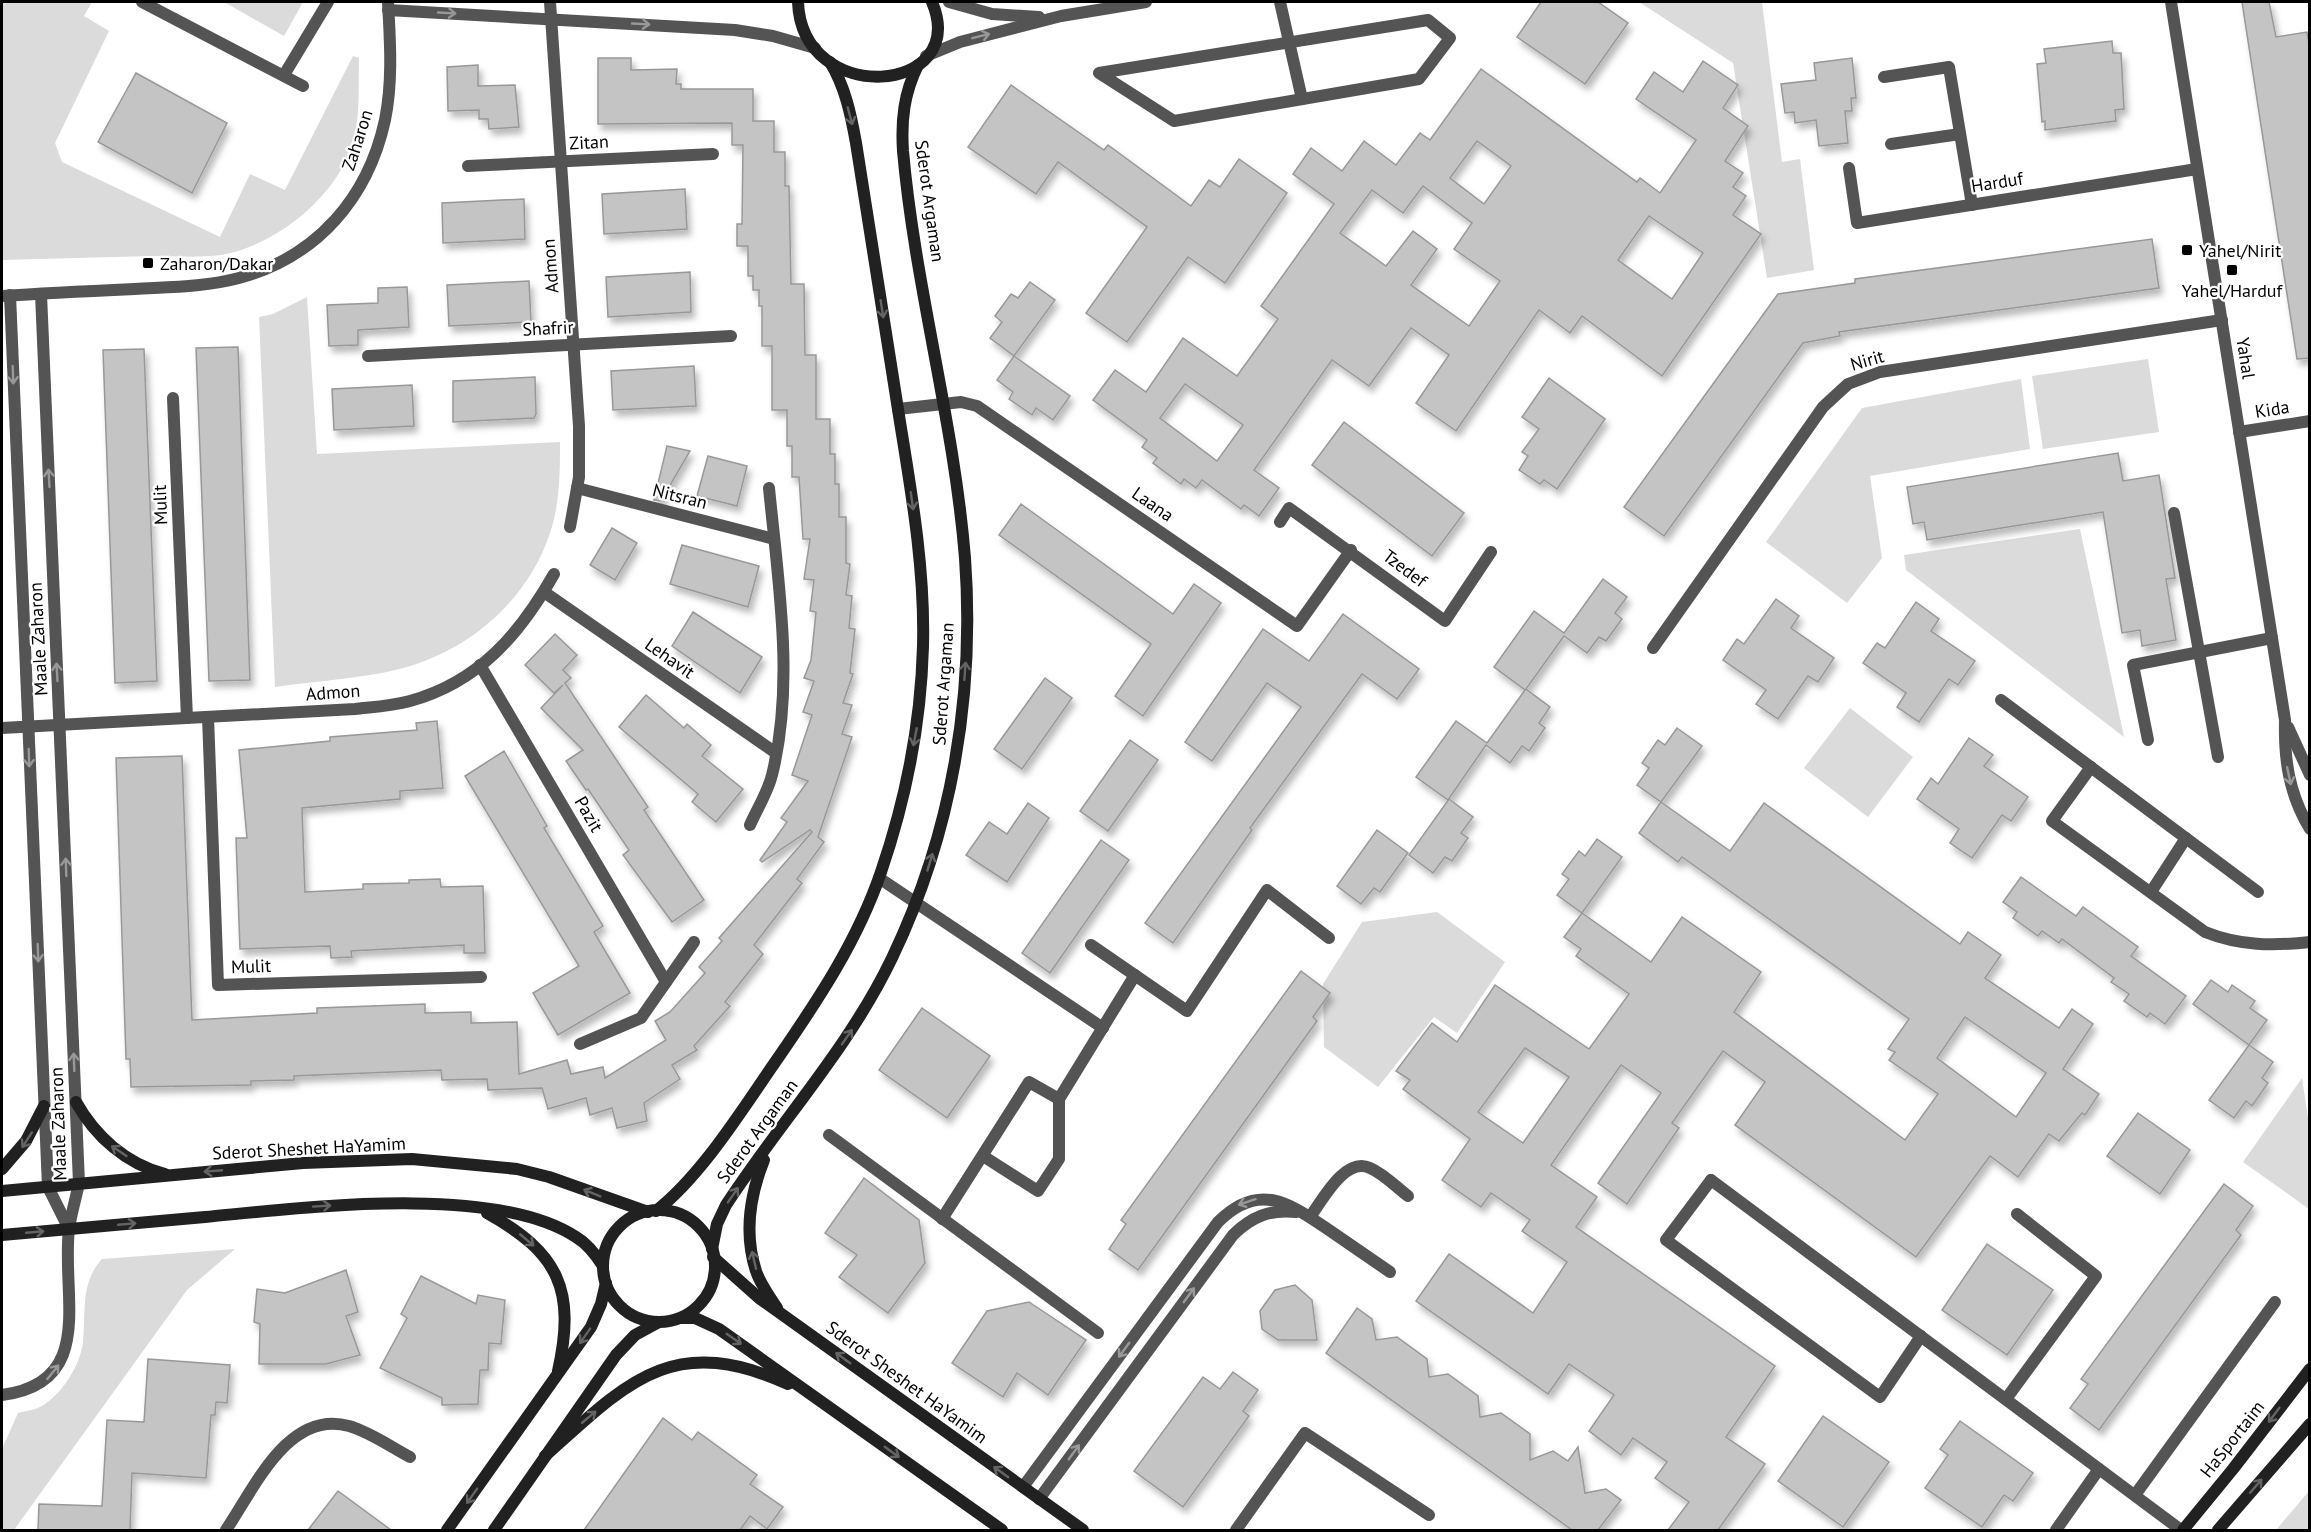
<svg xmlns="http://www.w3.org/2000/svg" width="2311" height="1532" font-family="'PT Sans',sans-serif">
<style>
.green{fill:#dbdbdb}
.building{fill:#c4c4c4;stroke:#989898;stroke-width:1.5;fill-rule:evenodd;filter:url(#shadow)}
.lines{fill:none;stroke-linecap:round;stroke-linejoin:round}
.lane{stroke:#545454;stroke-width:12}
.street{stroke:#545454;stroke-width:12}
.secondary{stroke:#212121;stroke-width:12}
.oneway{stroke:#989898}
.oneway2{stroke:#646464}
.poi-dot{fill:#000;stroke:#fff;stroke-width:2}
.labels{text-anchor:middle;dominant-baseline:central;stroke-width:4.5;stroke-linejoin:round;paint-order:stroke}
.street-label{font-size:18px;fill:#000;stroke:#fff}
.poi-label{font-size:18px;fill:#000;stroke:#fff;text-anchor:start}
</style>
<defs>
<filter id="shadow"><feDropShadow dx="3.5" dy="6" stdDeviation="3" flood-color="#0004"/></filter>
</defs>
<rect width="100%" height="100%" fill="#fff"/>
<g class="green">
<path d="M2 2H92L84 16 109 31 55 143 62 162 220 237 250 174 285 190 353 56 359 58C358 87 361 117 352 144 337 197 275 246 221 255 199 258 175 256 153 256 102 257 52 259 2 260Z"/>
<path d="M224 2H303L284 36Z"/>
<path d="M1639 2H1762L1782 162 1800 159 1814 270 1767 278 1733 63Z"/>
<path d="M307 297 317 454 560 442C560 471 560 504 550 533 529 597 474 647 410 666 372 678 315 681 275 687L259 317 273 314Z"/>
<path d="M2148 359 2159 432 2043 449 2032 376Z"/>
<path d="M2021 379 2030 449 1870 476 1882 558 1847 603 1766 542 1862 408Z"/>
<path d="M2080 529 2124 737 1906 570 1904 555Z"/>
<path d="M1850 708 1913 757 1868 817 1804 768Z"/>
<path d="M1437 912 1505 962 1457 1033 1434 1017 1378 1087 1324 1047 1323 984 1362 922Z"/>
<path d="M2302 1078 2309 1125V1209L2243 1162Z"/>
<path d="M235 1249 187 1290 14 1530H2V1449L18 1413C25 1411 34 1410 40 1407 61 1396 80 1366 83 1342 86 1312 80 1283 102 1259Z"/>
<path d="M2309 1491V1530H2276Z"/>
</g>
<g class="building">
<path d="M1541 2H1598L1628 23 1585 84 1517 37Z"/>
<path d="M2242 2H2269L2276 37 2307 32 2310 49V358L2297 359Z"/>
<path d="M2112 41 2113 53H2121L2124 109 2115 110 2116 121 2045 130V121L2042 122 2037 64 2046 63 2044 49Z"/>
<path d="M598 58H631V70L677 69 676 84H681V89H753V121H774V152H785V186H789L791 284H804L805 355H816V419H830V454H835V484H839V517H846V563L850 564 846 595 852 596 849 628 855 629 850 673 853 674 843 703 852 705 842 734 852 737 818 837 824 842 797 879 802 883 754 945 763 954 725 1002 730 1006 694 1046 697 1050 672 1065 680 1079 644 1103 647 1121 617 1128 612 1108 590 1115 586 1098 548 1109 542 1088 488 1090 487 1079 442 1080 441 1070 294 1076V1080L251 1081V1085L131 1087 130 1059H126L116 758 182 756 192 1020 317 1013V1008L425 1004V1013L471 1012V1023L517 1022 519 1074 567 1060 571 1074 603 1067 605 1078 666 1040 655 1021 670 1012 705 973 699 967 722 941 719 938 812 832 810 830 762 862 760 860 787 822 781 818 808 781 792 775 812 715 803 712 814 681 804 678 811 660 816 612 810 611 814 580 804 579 810 539H803L799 477H792V446H787V410H772V346H762V306H759V290H753V276H748V246H737V224H742L743 145H732V123L598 124Z"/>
<path d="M1852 58 1856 98H1851L1852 111H1845L1848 143 1819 146 1816 120 1795 123 1794 112 1785 113 1781 84 1816 80 1814 63Z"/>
<path d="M1703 61 1738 85 1723 108 1748 126 1725 161 1743 173 1733 187 1746 196 1733 215 1761 234 1662 376 1582 316 1570 333 1539 310 1456 431 1416 403 1449 355 1411 328 1369 386 1332 360 1254 470 1279 488 1259 516 1244 505 1241 509 1202 480 1196 488 1184 479 1181 484 1153 463 1157 458 1142 447 1147 440 1093 400 1115 370 1146 392 1183 338 1237 376 1278 319 1261 306 1334 204 1293 174 1311 148 1342 171 1364 141 1396 165 1420 133 1430 140 1481 69 1637 182 1640 178 1660 193 1696 140 1636 99 1654 72 1683 92ZM1477 141 1511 166 1484 204 1450 178ZM1423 186 1472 223 1454 249 1500 281 1469 326 1411 285 1437 249 1413 231 1386 266 1340 233 1372 190 1403 213ZM1649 216 1703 253 1672 299 1618 260ZM1185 384 1243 425 1217 461 1160 418Z"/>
<path d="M478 65V86L515 85 519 127 489 129 488 119H479V110L448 111 447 67Z"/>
<path d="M136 73 227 123 192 193 98 142Z"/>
<path d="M1011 85 1104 150 1108 145 1191 206 1209 180 1220 187 1239 159 1287 193 1225 283 1188 257 1127 342 1086 313 1147 227 1058 162 1036 194 968 147Z"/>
<path d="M685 189 687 229 604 234 602 194Z"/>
<path d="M524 199 525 239 443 243 442 203Z"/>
<path d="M2152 239 2159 288 1839 332 1840 336 1803 343 1664 536 1624 507 1778 294 1855 283V279Z"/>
<path d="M690 272 691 312 608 317 606 277Z"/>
<path d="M529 281 531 322 449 326 447 285Z"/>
<path d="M1030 282 1055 300 1014 356 990 338 1002 322 995 316 1011 294 1018 298Z"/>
<path d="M407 287 409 327 358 330V345L329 346 327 305 378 303V288Z"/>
<path d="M238 347 250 680 209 681 196 348Z"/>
<path d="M144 349 157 681 115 683 103 350Z"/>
<path d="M1014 356 1070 396 1053 420 1036 408 1032 415 1009 399 1013 392 997 380Z"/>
<path d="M694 366 696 406 613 410 611 371Z"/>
<path d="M535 377 536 414 534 418 453 422V381Z"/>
<path d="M1549 378 1605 419 1557 489 1544 480 1540 484 1519 470 1528 456 1522 452 1539 429 1522 417Z"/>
<path d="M412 385 414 426 334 430 332 389Z"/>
<path d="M1344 422 1464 513 1432 556 1312 465Z"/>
<path d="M667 446 690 451 661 501 654 500Z"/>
<path d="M2118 453 2123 481 2159 475 2175 578 2166 579 2176 640 2142 646 2140 630 2122 633 2103 512 1927 540 1924 522 1913 524 1907 487Z"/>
<path d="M708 456 747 466 737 506 697 496Z"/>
<path d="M1021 504 1173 614 1194 584 1221 603 1143 716 1115 696 1151 644 999 535Z"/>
<path d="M612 528 637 543 615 580 590 565Z"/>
<path d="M682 545 759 566 748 607 670 584Z"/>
<path d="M1603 579 1627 597 1615 613 1622 619 1606 641 1599 637 1587 653 1564 636 1526 689 1550 707 1539 723 1545 728 1529 751 1522 746 1510 763 1486 745 1448 800 1416 777 1456 721 1487 743 1525 690 1494 667 1534 611 1564 633Z"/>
<path d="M1776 599 1799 616 1791 628 1834 658 1818 682 1808 676 1778 719 1756 704 1766 690 1723 660 1737 639 1744 644Z"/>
<path d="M1916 602 1939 619 1931 631 1975 661 1958 685 1949 679 1919 722 1897 707 1906 693 1863 663 1877 643 1885 648Z"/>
<path d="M693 612 762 657 740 693 672 646Z"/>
<path d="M1343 614 1419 669 1397 699 1362 674 1250 828 1252 830 1173 943 1145 923 1301 707 1267 683 1212 761 1185 742 1263 629 1309 661Z"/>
<path d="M555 634 577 655 563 670 571 678 565 683 648 807 644 810 704 900 672 922 623 855 629 850 588 789 586 790 566 761 583 750 541 708 563 685 554 693 525 665Z"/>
<path d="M1045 678 1072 698 1022 769 994 749Z"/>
<path d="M646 695 684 728 687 724 711 745 702 756 743 789 716 822 692 802 698 794 619 727Z"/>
<path d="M437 721 443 788 400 791V799L302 808 305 892 363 889V884L409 883V880L440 879 441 887 483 886 485 953H464V945L351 951 352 957 331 958 330 946 240 949 236 838H247L239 750 330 741V737L417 730 416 723Z"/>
<path d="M1677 728 1702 746 1661 802 1637 785 1649 768 1642 763 1658 740 1665 745Z"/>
<path d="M1969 738 1993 755 1984 766 2028 797 2011 821 2002 815 1972 858 1950 843 1959 829 1917 799 1931 778 1938 784Z"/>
<path d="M1130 740 1158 760 1108 831 1080 811Z"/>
<path d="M504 751 547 826 544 828 603 926 594 932 630 993 558 1035 533 993 579 966 465 776Z"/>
<path d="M1449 799 1473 817 1461 833 1468 838 1452 861 1445 857 1433 873 1409 855Z"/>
<path d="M1661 802 1730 851 1764 803 1960 944 1968 932 2001 955 1985 978 2059 1028 2072 1009 2093 1024 2063 1069 2099 1094 2085 1115 2082 1113 2059 1141 2049 1134 2018 1177 1990 1156 1916 1257 1735 1125 1765 1082 1723 1051 1672 1123 1679 1128 1627 1204 1598 1183 1661 1093 1621 1065 1551 1165 1597 1197 1576 1227 1775 1366 1726 1437 1765 1464 1718 1530H1668L1689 1502 1655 1478 1667 1462 1633 1438 1621 1455 1589 1431 1614 1395 1569 1364 1548 1394 1416 1301 1449 1254 1533 1313 1567 1262 1522 1231 1530 1220 1491 1193 1481 1207 1442 1180 1470 1139 1403 1089 1410 1080 1396 1071 1432 1023 1457 1042 1495 985 1589 1049 1629 994 1576 956 1581 949 1564 937 1582 913 1651 962 1682 917 1761 972 1734 1012 1905 1140 1938 1094 1889 1060 1895 1052 1888 1049 1909 1019 1682 857 1678 862 1639 833ZM1965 1017 2046 1073 2016 1117 1937 1058ZM1525 1048 1569 1077 1523 1143 1478 1112Z"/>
<path d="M1028 803 1049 818 1007 882 966 855 989 822 1007 834Z"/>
<path d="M1377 830 1408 853 1380 892 1374 888 1361 904 1337 886Z"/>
<path d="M1597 839 1622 857 1582 913 1557 895 1569 879 1562 874 1579 851 1585 856Z"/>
<path d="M1101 840 1129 860 1050 973 1022 953Z"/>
<path d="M2021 877 2076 916 2083 907 2138 947 2131 956 2186 996 2165 1024 2150 1013 2147 1017 2124 1001 2129 994 2111 982 2114 978 2062 939 2059 943 2042 931 2038 936 2013 918 2017 912 2003 902Z"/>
<path d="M1301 971 1330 993 1313 1017 1317 1021 1138 1270 1109 1249 1126 1224 1121 1220Z"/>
<path d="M2211 980 2228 992 2232 985 2255 1001 2250 1008 2267 1020 2249 1045 2193 1004Z"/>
<path d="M922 1008 990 1056 947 1118 879 1070Z"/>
<path d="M2249 1045 2273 1062 2262 1078 2268 1083 2252 1106 2246 1101 2234 1118 2209 1100Z"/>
<path d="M2138 1113 2190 1150 2160 1194 2107 1156Z"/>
<path d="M864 1178 919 1220 925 1263 888 1313 839 1277 857 1255 825 1233Z"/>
<path d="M2224 1184 2253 1206 2236 1230 2241 1235 2099 1430 2070 1408 2088 1384 2081 1379Z"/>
<path d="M1987 1244 2053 1290 2007 1355 1942 1310Z"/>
<path d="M346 1270 358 1312 346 1316 360 1355 326 1364H259L260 1324 254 1322 257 1289 285 1293Z"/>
<path d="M421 1276 476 1304 478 1295 505 1300 501 1344 489 1343 488 1370H480L478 1404 442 1405V1398L380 1368 407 1318 401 1314Z"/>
<path d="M1295 1285 1312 1300 1317 1340H1278L1262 1329 1260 1311 1275 1290Z"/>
<path d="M1029 1302 1086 1340 1048 1395 1017 1373 1003 1397 952 1363 987 1311Z"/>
<path d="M1357 1308 1372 1319 1376 1340 1397 1337 1427 1359 1429 1377 1448 1374 1478 1396 1480 1417 1501 1413 1530 1434V1460L1553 1451 1568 1461 1578 1447 1585 1493 1606 1489 1621 1500 1598 1530H1572L1326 1353Z"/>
<path d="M148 1359 230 1365 227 1403 216 1402 215 1415H211L206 1478 132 1473 130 1530H38L39 1504 102 1506 107 1420 144 1422Z"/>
<path d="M1233 1372 1258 1390 1243 1411 1249 1416 1183 1507 1134 1471 1203 1377 1220 1389Z"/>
<path d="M1823 1416 1889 1462 1843 1527 1778 1481Z"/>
<path d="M663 1418 692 1440 698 1432 757 1475 750 1484 783 1507 767 1529 750 1516 740 1530H584Z"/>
<path d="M1960 1421 2033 1473 2013 1501 2004 1495 1982 1527 1925 1488 1948 1455 1940 1449Z"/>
<path d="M338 1491 391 1530H308Z"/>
</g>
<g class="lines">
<g class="lane">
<path d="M142 2 303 86"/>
<path d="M1280 2 1302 99"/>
<path d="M1428 20 1450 38 1419 79 1174 121 1099 73Z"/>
<path d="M284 75 328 2"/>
<path d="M1884 77 1949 67 1972 205"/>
<path d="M1891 144 1960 134"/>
<path d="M2174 513 2218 757"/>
<path d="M2001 700 2258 892"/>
<path d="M2148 740 2133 665 2272 638"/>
<path d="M2091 767 2052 821 2205 932C2240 946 2273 946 2310 942"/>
<path d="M750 825C757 809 768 792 772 775 795 683 778 581 769 488"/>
<path d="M2151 892 2186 838"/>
<path d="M1091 945 1187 1011 1267 890 1329 938"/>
<path d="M580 1044 641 1018 694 942"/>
<path d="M829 1135 1098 1333"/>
<path d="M983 1156 1038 1191 1059 1159V1099"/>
<path d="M1711 1180 1666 1240 1880 1397 1921 1336"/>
<path d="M1310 1217C1322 1201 1345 1156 1370 1168 1384 1174 1396 1187 1408 1196"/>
<path d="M942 1219 1029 1082 1059 1099 1135 975"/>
<path d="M2006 1399 2096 1276 2017 1214"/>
<path d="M2135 1495 2275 1302"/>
<path d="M2056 1530 2099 1469"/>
</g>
<g class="street">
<path d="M550 2 579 426V477L570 527"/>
<path d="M949 2 992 14 1039 17"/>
<path d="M2171 2 2285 720C2284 760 2289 794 2310 829"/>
<path d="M388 10 735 30 773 36 815 48"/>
<path d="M926 56 960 42 1061 16 1146 2"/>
<path d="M468 166 713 154"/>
<path d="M1849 168 1857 223 2197 169"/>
<path d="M10 295 48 1187 69 1229"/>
<path d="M3 296C47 293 91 291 135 289 169 287 205 287 239 278 317 257 368 198 385 120 393 81 390 40 388 2"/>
<path d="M368 356 731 336"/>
<path d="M173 398 187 718"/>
<path d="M898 409 961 402 977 406 1297 626 1351 550"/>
<path d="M2239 432 2310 421"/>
<path d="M577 488 774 539"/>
<path d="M1280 522 1289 508 1445 621 1491 552"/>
<path d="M544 592 776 753"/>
<path d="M1653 648 1823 407 1848 384 1880 372 2222 320"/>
<path d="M480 665 666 982"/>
<path d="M208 717 218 985 481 977"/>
<path d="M2288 727 2310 775"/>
<path d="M2 728 355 709C373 707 392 706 410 701 479 682 520 634 554 574"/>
<path d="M879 878 1103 1028"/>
<path d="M1711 1180 2181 1530"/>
<path d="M2 1395C97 1383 61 1296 69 1229 71 1214 76 1198 79 1183L41 294"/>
<path d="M1023 1487 1218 1222C1259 1181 1289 1203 1329 1230 1349 1244 1370 1258 1390 1272"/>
<path d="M1039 1499 1233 1235C1251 1217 1270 1209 1296 1212"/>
<path d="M226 1530C254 1489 288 1409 349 1426 370 1432 391 1447 410 1457"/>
<path d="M1236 1530 1305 1433 1429 1515"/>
</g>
<g class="secondary">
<path d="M798 2C802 108 971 95 932 2"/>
<path d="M76 1102C95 1136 126 1164 165 1174"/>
<path d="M764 1160C750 1195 744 1234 756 1271 760 1284 770 1297 777 1308"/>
<path d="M2 1169 26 1141 44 1106"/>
<path d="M2 1191 303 1163 412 1159 517 1169 549 1177 648 1212"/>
<circle cx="659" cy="1266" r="56"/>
<path d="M656 1211C703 1174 743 1108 778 1058 818 1000 858 940 881 872 906 799 921 723 923 646 925 571 912 496 900 422 886 329 870 236 856 143 851 115 845 86 830 62"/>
<path d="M487 1213C559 1253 576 1290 558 1371"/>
<path d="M2 1235C69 1229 137 1223 205 1217 301 1208 494 1183 576 1237 588 1244 596 1255 603 1266"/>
<path d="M712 1249 717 1224 726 1205C780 1122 849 1048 892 958 952 833 975 695 965 558 954 421 915 287 903 151 901 120 904 93 918 65"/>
<path d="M713 1257 759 1298 1083 1530"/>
<path d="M681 1318H695L719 1329 1002 1530"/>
<path d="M545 1456C628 1381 673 1332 788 1384"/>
<path d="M447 1530 591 1327 601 1304 606 1283"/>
<path d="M494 1530 616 1355 635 1335 659 1322"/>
<path d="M2183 1530 2233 1469 2310 1369"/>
<path d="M2218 1530 2310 1424"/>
</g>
</g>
<defs><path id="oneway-shaft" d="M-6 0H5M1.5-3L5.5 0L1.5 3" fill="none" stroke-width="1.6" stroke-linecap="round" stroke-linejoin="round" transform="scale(1.5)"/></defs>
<g class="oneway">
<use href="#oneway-shaft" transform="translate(447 13) rotate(3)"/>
<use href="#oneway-shaft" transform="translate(641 24) rotate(3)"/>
<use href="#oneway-shaft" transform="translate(981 36) rotate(-14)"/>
<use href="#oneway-shaft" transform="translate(13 375) rotate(88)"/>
<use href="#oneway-shaft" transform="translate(49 478) rotate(-93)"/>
<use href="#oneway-shaft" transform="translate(57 672) rotate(-93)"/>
<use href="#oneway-shaft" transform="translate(29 758) rotate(88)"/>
<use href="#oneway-shaft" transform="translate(2289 776) rotate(78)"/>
<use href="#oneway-shaft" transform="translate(66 867) rotate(-92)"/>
<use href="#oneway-shaft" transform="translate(38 953) rotate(88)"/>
<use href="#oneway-shaft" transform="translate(74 1062) rotate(-92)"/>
<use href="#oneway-shaft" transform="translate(1247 1202) rotate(162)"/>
<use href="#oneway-shaft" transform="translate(1189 1295) rotate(-54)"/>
<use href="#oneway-shaft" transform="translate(1124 1350) rotate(126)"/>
<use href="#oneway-shaft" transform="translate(53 1372) rotate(-51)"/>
<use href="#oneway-shaft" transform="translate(1074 1452) rotate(-54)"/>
</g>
<g class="oneway2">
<use href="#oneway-shaft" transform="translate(850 116) rotate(75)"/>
<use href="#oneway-shaft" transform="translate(882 309) rotate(81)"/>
<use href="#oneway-shaft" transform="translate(912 501) rotate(82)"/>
<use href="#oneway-shaft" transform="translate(965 671) rotate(-86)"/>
<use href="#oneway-shaft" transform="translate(915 737) rotate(101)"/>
<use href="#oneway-shaft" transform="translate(930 862) rotate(-73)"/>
<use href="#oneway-shaft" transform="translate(847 1037) rotate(-55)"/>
<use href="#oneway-shaft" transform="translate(27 1140) rotate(123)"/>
<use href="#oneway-shaft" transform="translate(119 1151) rotate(-146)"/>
<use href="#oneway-shaft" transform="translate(213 1171) rotate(175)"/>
<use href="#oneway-shaft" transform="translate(592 1193) rotate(-158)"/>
<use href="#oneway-shaft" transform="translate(733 1195) rotate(-55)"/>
<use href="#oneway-shaft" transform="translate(322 1206) rotate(-4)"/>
<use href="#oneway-shaft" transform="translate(127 1224) rotate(-5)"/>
<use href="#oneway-shaft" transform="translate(35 1232) rotate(-5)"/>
<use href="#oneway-shaft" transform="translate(527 1240) rotate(40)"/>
<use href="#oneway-shaft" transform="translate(754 1260) rotate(-103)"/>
<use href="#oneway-shaft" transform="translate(585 1336) rotate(125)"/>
<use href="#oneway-shaft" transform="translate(734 1339) rotate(35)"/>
<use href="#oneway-shaft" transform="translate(843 1358) rotate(-144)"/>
<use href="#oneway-shaft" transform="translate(2274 1415) rotate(127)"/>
<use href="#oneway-shaft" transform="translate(589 1417) rotate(-40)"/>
<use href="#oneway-shaft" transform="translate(892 1452) rotate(36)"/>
<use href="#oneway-shaft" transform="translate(1001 1472) rotate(-144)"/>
<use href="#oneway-shaft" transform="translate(2256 1486) rotate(-49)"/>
<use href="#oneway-shaft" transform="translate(472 1496) rotate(125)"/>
</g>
<g class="poi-dot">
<rect x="2181" y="244" width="12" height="12" rx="3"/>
<rect x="142" y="257" width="12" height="12" rx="3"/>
<rect x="2226" y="264" width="12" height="12" rx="3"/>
</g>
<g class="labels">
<g class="street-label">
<text transform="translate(357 140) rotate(-72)">Zaharon</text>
<text transform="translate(589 142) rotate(-3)">Zitan</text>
<text transform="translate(1997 182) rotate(-9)">Harduf</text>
<text transform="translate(930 201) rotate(82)">Sderot Argaman</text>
<text transform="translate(550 266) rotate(-94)">Admon</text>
<text transform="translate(548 328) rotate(-3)">Shafrir</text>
<text transform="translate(2246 358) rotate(81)">Yahal</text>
<text transform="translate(1867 360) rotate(-16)">Nirit</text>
<text transform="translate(2272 409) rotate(-9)">Kida</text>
<text transform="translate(680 496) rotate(14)">Nitsran</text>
<text transform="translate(1153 504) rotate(35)">Laana</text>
<text transform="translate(160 505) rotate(-92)">Mulit</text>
<text transform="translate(1405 568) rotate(37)">Tzedef</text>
<text transform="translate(38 639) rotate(-93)">Maale Zaharon</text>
<text transform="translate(670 658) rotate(35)">Lehavit</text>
<text transform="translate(943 684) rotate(-86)">Sderot Argaman</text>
<text transform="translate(333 692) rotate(-4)">Admon</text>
<text transform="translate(589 814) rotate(60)">Pazit</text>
<text transform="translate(251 966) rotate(-2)">Mulit</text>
<text transform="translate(58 1124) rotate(-92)">Maale Zaharon</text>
<text transform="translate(757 1131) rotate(-54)">Sderot Argaman</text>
<text transform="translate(309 1148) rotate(-3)">Sderot Sheshet HaYamim</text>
<text transform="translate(907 1382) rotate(36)">Sderot Sheshet HaYamim</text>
<text transform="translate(2232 1439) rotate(-52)">HaSportaim</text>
</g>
<g class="poi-label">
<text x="2199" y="250">Yahel/Nirit</text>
<text x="160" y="263">Zaharon/Dakar</text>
<text x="2232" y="290" text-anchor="middle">Yahel/Harduf</text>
</g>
</g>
<rect width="2311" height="1532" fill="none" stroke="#000000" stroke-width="6"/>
</svg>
